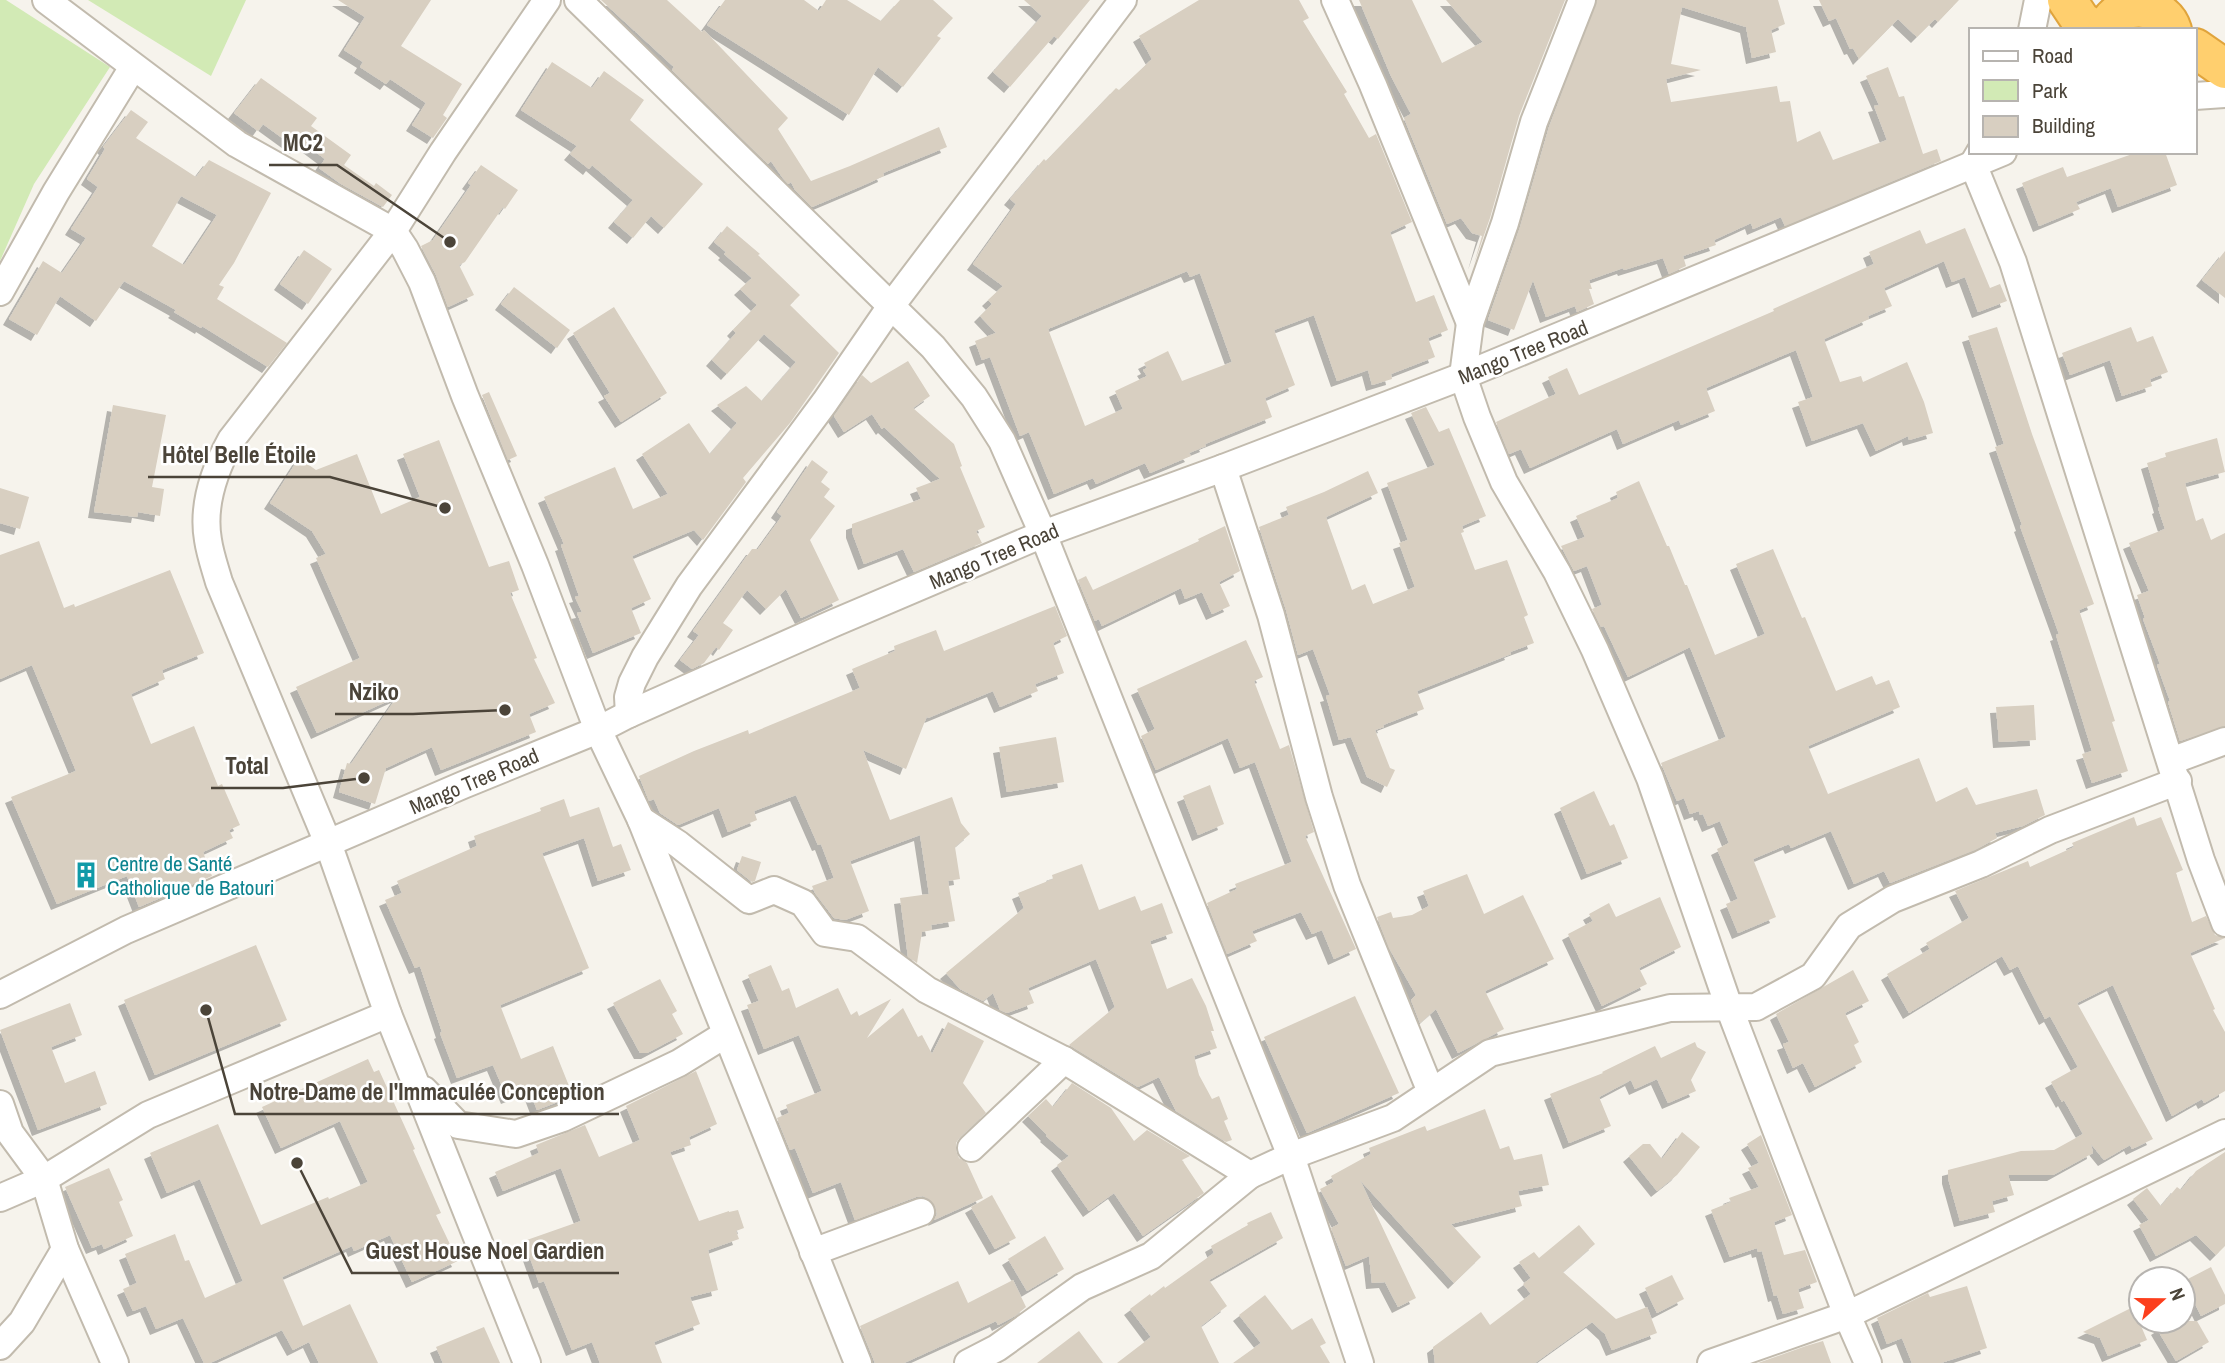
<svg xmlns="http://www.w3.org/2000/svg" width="2225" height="1363" font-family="'Archivo Narrow',sans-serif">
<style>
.green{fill:#d2eab5}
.building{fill:#d8cfc1;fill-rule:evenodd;filter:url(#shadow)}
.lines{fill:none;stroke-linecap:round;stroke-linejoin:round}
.street-casing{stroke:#c2bbae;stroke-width:30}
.highway-casing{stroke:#e0a43c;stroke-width:42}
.street{stroke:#fff;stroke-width:26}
.highway{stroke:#ffcf6e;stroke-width:38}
.labels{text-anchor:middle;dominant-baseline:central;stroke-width:5;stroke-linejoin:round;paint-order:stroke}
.street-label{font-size:21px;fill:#4b4439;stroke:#fff}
.culture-label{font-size:21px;fill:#0d838f;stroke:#fff;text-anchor:start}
.leader{fill:none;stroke:#4b4439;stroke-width:2.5}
.callout-dot{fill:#4b4439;stroke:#fff;stroke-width:2.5}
.callout-label{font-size:23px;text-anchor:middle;font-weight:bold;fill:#4b4439;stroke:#fff;stroke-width:5;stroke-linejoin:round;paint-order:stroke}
</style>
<defs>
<filter id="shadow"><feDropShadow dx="-6" dy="6" stdDeviation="0" flood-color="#0004"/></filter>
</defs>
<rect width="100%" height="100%" fill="#f6f3ec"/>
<g class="green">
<path d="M0 0H6L110 67 34 184 0 261Z"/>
<path d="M88 0H246L211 76Z"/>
</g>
<g class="building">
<path d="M338 0H431L401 46 462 84 443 115 447 118 433 138 412 125 426 103 390 79 386 84 360 67 363 62 344 50 365 17Z"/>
<path d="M601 0H667L702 32 704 30 788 118 778 129 811 181 850 166 939 127 947 147 883 173 884 176 864 185 812 207 795 190 791 182 788 184 782 177 771 161 768 164 672 70 674 67Z"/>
<path d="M725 0H804L819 11 826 0H847L881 21 900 0H933L953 18 937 36 941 38 903 87 878 67 849 115 707 25Z"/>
<path d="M1024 0H1090L1058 39 1054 36 1010 87 993 72 1042 16Z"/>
<path d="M1199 0H1299L1309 18 1303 21 1347 92 1344 94 1369 138 1376 134 1412 222 1390 232 1416 302 1434 295 1448 330 1428 338 1435 357 1391 374 1392 379 1372 385 1368 370 1337 381 1314 315 1274 330 1295 385 1265 398 1272 417 1205 444 1206 446 1189 453 1191 456 1150 473 1145 463 1096 484 1093 478 1054 494 1029 432 1020 436 990 357 982 360 975 341 996 333 980 316 992 304 988 300 1003 286 973 264 1016 204 1010 199 1044 159 1046 161 1116 88 1119 90 1152 59 1139 36ZM1187 271 1190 277 1200 273 1232 362 1182 381 1168 351 1144 363 1147 368 1143 370 1147 376 1115 391 1123 409 1085 426 1048 329Z"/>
<path d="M1359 0H1412L1442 63 1483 42 1446 0H1565L1519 116 1490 218 1474 264 1482 236 1472 233 1461 218 1447 224 1404 118 1411 114 1391 76Z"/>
<path d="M1597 0H1778L1785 24 1771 30 1776 52 1752 58 1746 27 1682 7 1671 64 1701 70 1666 79 1671 102 1777 86 1780 102 1790 101 1797 142 1820 131 1833 160 1887 140 1874 106 1879 105 1866 76 1888 67 1899 97 1904 96 1923 154 1937 149 1941 161 1785 226 1781 217 1753 229 1751 223 1714 240 1716 245 1683 256 1686 266 1669 274 1663 258 1624 270 1623 268 1589 280 1592 289H1589L1594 304 1577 312 1575 306 1546 317 1533 280 1514 330 1488 320 1520 227 1549 127Z"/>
<path d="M1819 0H1959L1938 22 1935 19 1917 37 1898 19 1859 59 1853 48 1850 49 1836 18 1829 21Z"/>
<path d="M552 62 592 88 604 71 644 100 630 120 703 184 664 228 651 216 633 238 614 222 633 200 592 165 589 169 570 154 577 146 521 110Z"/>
<path d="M261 78 317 118 311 126 351 155 344 165 374 186 376 183 392 195 383 207 341 184 319 168 325 159 301 141 296 148 263 124 258 131 234 113Z"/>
<path d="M131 110 148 122 136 138 196 177 209 160 271 193 234 263 219 285 224 287 217 299 287 343 268 367 202 326 201 328 174 312 176 310 124 281 96 321 60 296 37 335 9 319 43 261 62 273 86 238 71 229 98 187 87 179 105 149 103 147ZM181 196 217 215 184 265 152 246Z"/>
<path d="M2138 152H2165L2177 185 2118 207 2111 188 2076 202 2080 209 2039 226 2022 183 2063 167 2067 177Z"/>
<path d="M481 165 518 190 505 209 503 207 465 262 459 265 474 295 448 307 436 275 421 246 433 240 471 185 468 183Z"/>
<path d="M727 226 760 254 758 255 800 295 790 305 839 353 790 423 743 478 746 482 703 540 694 530 632 556 651 599 631 608 641 633 593 653 577 613 582 612 575 597 579 596 561 545 564 544 544 497 615 467 633 509 668 494 642 454 689 423 710 454 737 423 717 405 746 386 762 401 796 362 764 334 727 374 712 360 736 333 733 330 757 305 740 289 752 278 724 254 726 252 714 242Z"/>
<path d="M1965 228 1990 288 2000 284 2007 301 1978 312 1965 277 1952 282 1944 261 1884 288 1892 306 1868 316 1869 319 1824 339 1840 382 1861 376 1863 382 1907 362 1924 402 1933 433 1909 440 1908 436 1876 451 1863 423 1812 441 1798 402 1813 397 1796 350 1706 388 1715 411 1681 425 1679 420 1623 444 1617 429 1530 468 1521 449 1509 454 1496 422 1556 394 1548 377 1567 368 1579 395 1774 311 1773 309 1874 264 1869 252 1920 230 1926 244Z"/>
<path d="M304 250 332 269 308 304 280 284Z"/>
<path d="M2225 251V298L2202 280Z"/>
<path d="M514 287 570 330 557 348 501 304Z"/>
<path d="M614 307 667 393 621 422 604 396 610 393 573 333Z"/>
<path d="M1997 327 2032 434 2094 604 2079 610 2115 721 2112 722 2128 771 2092 783 2082 754 2092 751 2056 635 2059 634 2020 526 2022 525 1995 447 2004 444 1968 336Z"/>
<path d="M2131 327 2137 342 2153 336 2168 372 2150 379 2152 386 2122 396 2110 360 2070 375 2062 353Z"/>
<path d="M908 361 930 396 913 408 954 444 962 466 960 467 985 527 976 531 982 543 914 572 903 549 864 564 852 532V524L921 499 916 488 940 479 884 427 882 429 872 414 844 432 834 416 862 375 871 383Z"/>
<path d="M489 392 517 456 508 460 482 395Z"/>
<path d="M113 405 166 415 152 487 164 489 160 516 138 512 137 517 94 512Z"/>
<path d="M1426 407 1439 432 1449 428 1486 516 1462 526 1464 532 1461 533 1475 570 1507 560 1528 615 1524 617 1534 643 1510 652 1511 654 1417 691 1424 709 1383 725 1384 727 1375 730 1390 768 1395 770 1387 787 1367 777 1351 737 1339 740 1326 696 1330 695 1313 649 1298 655 1286 610 1259 527 1289 515 1286 507 1324 492 1368 471 1378 493 1326 517 1352 590 1365 584 1373 604 1415 587 1399 543 1408 540 1387 483 1435 465 1411 413Z"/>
<path d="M2217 438 2225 472 2185 483 2196 521 2203 518 2211 540 2225 533V726L2180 741 2168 702 2170 701 2157 665 2160 664 2143 619 2145 618 2137 595 2149 591 2129 543 2165 529 2158 508 2160 507 2147 463 2166 457 2165 453Z"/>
<path d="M439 440 489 567 509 561 519 590 510 593 537 658 534 659 555 703 529 714 536 732 441 770 432 747 386 768 375 804 339 792 347 763 351 764 397 697 317 733 296 687 360 658 316 558 326 554 312 531 270 503 299 458 316 470 357 454 381 514 420 497 403 454Z"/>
<path d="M812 460 828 472 821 482 830 489 824 497 835 506 810 540 839 600 801 618 786 589 766 609 747 590 723 623 733 630 719 650 716 647 704 663 692 669 680 660 699 635 693 631 752 549H758L782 516 777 512Z"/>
<path d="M1639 481 1667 546H1669L1685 585H1687L1715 655 1765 634 1736 564 1773 549 1802 618 1805 617 1836 691 1872 676 1876 685 1889 680 1900 707 1808 746 1828 794 1919 758 1936 802 1967 787 1976 805 2037 789 2045 815 2023 826 1995 833 1997 838 1975 850 1890 883 1884 871 1854 884 1831 831 1791 848 1789 844 1753 859 1776 917 1738 933 1726 904 1738 899 1717 849 1729 843 1720 821 1708 826 1703 814 1700 815 1699 811 1690 814 1684 798 1677 801 1661 763 1726 737 1690 647 1628 677 1604 626 1601 627 1592 609 1602 605 1587 566 1574 571 1561 546 1585 537 1576 516 1618 498 1616 492Z"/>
<path d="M0 488 29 497 20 529 0 523Z"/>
<path d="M1225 526 1240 571 1219 582 1230 606 1212 614 1202 592 1185 599 1181 588 1102 626 1099 619 1095 621 1078 580 1086 576 1093 590 1199 541 1198 539Z"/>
<path d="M39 541 64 608 74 604 75 607 170 570 204 653 162 670 165 679 131 694 151 744 194 726 218 786 222 784 240 825 229 830 233 838 203 852 212 876 139 907 127 876 57 904 11 797 76 771 32 665 0 679V555Z"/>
<path d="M1055 606 1067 636 1053 643 1064 673 1035 684 1038 691 1000 707 993 691 928 718 927 716 906 769 863 750 890 820 952 797 961 823 970 834 955 847 960 879 948 881 955 921 931 925 932 930 922 932 917 963 908 957 900 898 929 894 920 835 850 861 869 911 845 920 834 918 815 893 812 886 834 878 821 844 818 845 796 795 754 811 757 820 728 832 719 808 678 825 660 813 654 799 649 801 639 776 694 751 748 730 749 734 860 688 852 669 895 651 894 646 936 630 944 651Z"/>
<path d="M1246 640 1263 677 1254 681 1280 749 1289 745 1314 832 1305 836 1356 949 1334 959 1322 930 1312 934 1301 912 1252 931 1257 941 1227 954 1207 903 1237 889 1235 884 1292 862 1255 762 1240 768 1228 738 1156 770 1141 736 1155 729 1137 689Z"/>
<path d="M2034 705 2036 740 1999 742 1996 707Z"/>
<path d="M1056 737 1064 782 1007 792 999 747Z"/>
<path d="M1210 785 1224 824 1198 835 1183 796Z"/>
<path d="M1594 791 1610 826 1614 824 1628 858 1587 874 1560 808Z"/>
<path d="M564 799 570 817 599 807 613 847 621 844 631 870 598 881 584 838 542 853 589 968 500 1005 521 1059 553 1046 573 1096 537 1110 529 1089 507 1098 493 1065 457 1078 440 1033 442 1032 420 966 415 968 385 900 402 893 397 881 477 846 474 836 541 811 540 808Z"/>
<path d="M2134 817 2137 826 2161 817 2183 870 2176 873 2192 922 2206 916 2215 935 2225 938 2190 953 2215 1009 2213 1010 2225 1032V1091L2204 1103 2202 1099 2172 1116 2113 985 2077 1003 2153 1139 2132 1149 2130 1145 2104 1160 2091 1144 2093 1153 2053 1175H2008L2014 1195 1992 1201 1995 1212 1960 1221 1948 1178V1170L2021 1151 2054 1150 2083 1134 2064 1100 2062 1102 2051 1082 2078 1067 2050 1016 2045 1019 2018 966 2010 970 2002 956 1909 1013 1887 974 1930 949 1926 943 1969 918 1955 891 2028 861 2030 867 2074 847 2072 843Z"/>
<path d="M742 856 761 862 755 881 752 882 737 870Z"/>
<path d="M1082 864 1099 910 1135 896 1141 911 1162 903 1173 933 1150 941 1167 989 1192 978 1206 1006 1214 1031H1211L1217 1048 1194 1056 1199 1075 1212 1099 1219 1096 1228 1119 1224 1121 1232 1140 1226 1142 1176 1111 1159 1077 1138 1087 1069 1045 1115 1007 1096 959 1028 988 1034 1003 1007 1013 1000 1010 993 993 983 1001 960 989 946 973 1024 908 1018 893 1053 879 1052 875Z"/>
<path d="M1467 874 1484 914 1523 895 1554 959 1485 991 1504 1029 1458 1053 1436 1009 1420 1023 1411 1000 1416 995 1389 948 1377 917 1391 912 1393 918 1412 915 1429 906 1423 891Z"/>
<path d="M1660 897 1681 947 1639 968 1647 984 1602 1006 1568 934 1593 921 1589 914 1609 903 1616 917Z"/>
<path d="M256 945 287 1020 155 1075 124 1000Z"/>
<path d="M771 965 782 991 789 988 796 1008 838 988 851 1015 857 1011 859 1016 891 999 867 1038 903 1008 918 1037 922 1035 932 1054 948 1022 984 1041 963 1083 986 1113 960 1137 956 1143V1151L959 1158 967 1163 983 1198 934 1220 937 1214 935 1206 930 1200 923 1196 916 1197 855 1220 841 1182 813 1193 795 1148 790 1150 777 1118 789 1113 786 1105 822 1091 799 1035 764 1049 747 1005 759 1001 748 975Z"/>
<path d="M1853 970 1869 1001 1845 1013 1859 1042 1854 1045 1862 1062 1815 1087 1803 1063 1793 1068 1783 1044 1789 1042 1776 1014Z"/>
<path d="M660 979 677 1011 672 1014 683 1034 647 1053H640L613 1003Z"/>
<path d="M1355 996 1399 1093 1307 1133 1264 1037Z"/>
<path d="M70 1003 82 1035 51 1047 65 1083 95 1071 107 1104 38 1130 0 1030Z"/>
<path d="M1695 1042 1697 1047 1706 1052 1691 1080 1696 1091 1668 1103 1657 1079 1635 1089 1631 1080 1599 1097 1611 1126 1569 1143 1550 1094 1603 1073 1602 1072 1655 1046 1661 1058Z"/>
<path d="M368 1059 374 1072 379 1070 415 1149 413 1150 441 1213 436 1215 458 1261 412 1282 390 1235 354 1251 352 1246 282 1277 303 1326 350 1304 378 1363H319L309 1342 293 1350 282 1330 210 1363H204L183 1318 156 1329 146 1306 133 1311 123 1289 137 1283 125 1254 175 1234 185 1261 189 1260 205 1298 243 1281 200 1179 167 1193 150 1153 218 1124 261 1225 328 1197 329 1199 368 1182 340 1121 281 1148 262 1107Z"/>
<path d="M696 1071 717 1124 689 1137 691 1145 670 1152 699 1221 729 1211V1212L738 1210 744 1228 736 1231 739 1239 708 1250 718 1290 690 1297 700 1324 654 1342 662 1363H600L592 1342 572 1350 544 1281 539 1283 524 1241 581 1221 561 1168 503 1191 495 1172 539 1153 536 1145 585 1125 599 1157 640 1140 626 1106Z"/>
<path d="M1072 1083 1111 1108 1134 1141 1147 1130 1190 1156 1182 1160 1204 1193 1143 1236 1114 1193 1089 1211 1057 1165 1069 1156 1046 1136 1047 1135 1028 1116 1046 1099 1053 1107Z"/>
<path d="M1485 1109 1500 1149 1509 1146 1514 1160 1542 1154 1549 1185 1518 1191 1522 1206 1451 1224 1481 1257 1454 1283 1360 1180 1416 1298 1398 1307 1385 1282 1372 1283 1369 1256 1346 1266 1331 1228 1339 1224 1320 1189 1334 1182 1331 1176 1371 1154 1369 1148 1425 1126 1427 1131Z"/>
<path d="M1682 1132 1700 1147 1677 1175 1657 1191 1629 1156 1643 1144H1650L1662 1159Z"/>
<path d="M1761 1135 1792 1215 1774 1222 1784 1255 1805 1250 1817 1282 1798 1289 1804 1308 1783 1314 1777 1295 1774 1296 1762 1251 1758 1252 1757 1248 1730 1257 1711 1210 1731 1202 1729 1198 1759 1187 1748 1168 1759 1163 1747 1144Z"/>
<path d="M2225 1152V1246L2216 1255 2196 1235 2156 1256 2139 1225 2149 1220 2133 1199 2147 1188 2161 1206 2177 1187 2181 1190 2196 1171Z"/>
<path d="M109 1168 123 1200 119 1202 133 1236 104 1249 102 1244 92 1248 65 1187Z"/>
<path d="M992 1195 1016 1238 995 1249 971 1207Z"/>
<path d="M1271 1212 1283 1238 1209 1280 1227 1306 1201 1326 1219 1363H1117L1151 1337 1130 1309 1150 1294 1151 1296 1164 1286 1165 1288 1214 1253 1211 1246 1248 1225 1247 1223Z"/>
<path d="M1579 1225 1595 1244 1563 1272 1616 1319 1647 1307 1657 1333 1612 1350 1605 1334 1592 1322 1535 1363H1435L1433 1347 1481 1312 1490 1325 1531 1294 1523 1284 1531 1278 1519 1262 1534 1252 1539 1258Z"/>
<path d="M1045 1236 1064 1269 1027 1291 1008 1259Z"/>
<path d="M2211 1267 2225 1295V1304L2201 1316 2184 1281Z"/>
<path d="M1672 1275 1684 1299 1657 1313 1645 1288Z"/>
<path d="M1013 1280 1026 1307 1015 1316 998 1325 996 1321 904 1363H875L860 1326 958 1281 968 1303Z"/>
<path d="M1967 1286 1987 1348 1941 1363H1912L1902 1338 1887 1344 1877 1318 1928 1293 1930 1297Z"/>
<path d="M1265 1295 1292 1330 1312 1318 1326 1343 1320 1346 1330 1363H1233L1261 1343 1239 1315Z"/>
<path d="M2133 1307 2147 1340 2108 1356 2100 1338 2083 1332Z"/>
<path d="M2170 1321H2197L2209 1342 2176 1361 2157 1329Z"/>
<path d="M484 1327 500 1363H443L436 1347Z"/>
<path d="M1079 1331 1103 1363H1037Z"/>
<path d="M1823 1341 1831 1363H1758L1806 1346Z"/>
</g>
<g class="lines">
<g class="street-casing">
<g id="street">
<path d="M46 0 237 144 393 231 405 249 422 282 465 396 535 565 598 730 641 820 858 1363"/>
<path d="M578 0 933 347 974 397 1002 441 1043 534 1291 1156 1360 1363"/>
<path d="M1335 0 1373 85 1470 323"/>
<path d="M1582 0 1534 122 1505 223 1470 323 1463 376 1477 417 1504 482 1557 572 1595 650 1650 778 1729 1007 1847 1315 1868 1363"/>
<path d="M2032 30 2038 0"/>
<path d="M2195 96 2225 94"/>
<path d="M1980 152 1973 164 2013 262 2201 860 2225 923"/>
<path d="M0 292 56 192 133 67"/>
<path d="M1223 468 1271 615 1319 797 1347 885 1431 1092"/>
<path d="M629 714 628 697 632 683 645 657 689 586 825 402 891 306 1123 0"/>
<path d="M2171 761 2225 741"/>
<path d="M641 820 678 844 749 900 774 890 803 903 825 933 857 938 927 990 1064 1060 1250 1175 1291 1156 1393 1118 1490 1053 1670 1008 1756 1007 1813 976 1849 926 1893 899 1981 864 2050 830 2178 781"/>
<path d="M0 995 126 930 463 785 598 730 629 714 834 623 1043 534 1223 468 1463 376 2003 152"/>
<path d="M424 1090 458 1125 516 1134 563 1118 679 1063 726 1034"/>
<path d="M0 1104 10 1133 44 1179 65 1249 115 1363"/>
<path d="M971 1148 1064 1060"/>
<path d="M0 1198 44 1179 148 1115 388 1014"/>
<path d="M813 1252 921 1212"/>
<path d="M0 1346 22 1322 65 1249"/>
<path d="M527 1363 388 1014 328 843 219 582C215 568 210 554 208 540 202 506 215 469 231 440L393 231 443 152 547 0"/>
<path d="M968 1363 997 1348 1082 1287 1151 1256 1250 1175"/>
<path d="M1711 1363 1847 1315 2225 1133"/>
</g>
</g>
<g class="highway-casing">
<g id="highway">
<path d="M2067 0 2081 21 2095 30"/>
<path d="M2107 30C2114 0 2163 0 2172 30"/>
<path d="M2195 48 2225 69"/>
</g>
</g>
<use href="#street" class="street"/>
<use href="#highway" class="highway"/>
</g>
<defs>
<g id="building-bare" transform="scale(2.1)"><path d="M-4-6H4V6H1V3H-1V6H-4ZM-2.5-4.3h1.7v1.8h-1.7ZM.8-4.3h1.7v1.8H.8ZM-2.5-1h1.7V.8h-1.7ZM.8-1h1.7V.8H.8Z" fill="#0f9aa8" stroke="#fff" stroke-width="2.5" paint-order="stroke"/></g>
</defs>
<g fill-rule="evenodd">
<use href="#building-bare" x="86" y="875"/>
</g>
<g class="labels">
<g class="street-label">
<text transform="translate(1523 352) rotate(-22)">Mango Tree Road</text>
<text transform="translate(994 556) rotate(-23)">Mango Tree Road</text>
<text transform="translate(474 781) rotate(-23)">Mango Tree Road</text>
</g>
<g class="culture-label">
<text x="107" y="863">Centre de Santé<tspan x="107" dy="24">Catholique de Batouri</tspan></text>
</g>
</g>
<path class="leader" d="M450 242L337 165H269M445 508L330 477H148M505 710L413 714H335M364 778L283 788H211M206 1010L235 1114H619M297 1163L352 1273H619"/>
<g class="callout-dot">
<circle cx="450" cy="242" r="7"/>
<circle cx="445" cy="508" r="7"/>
<circle cx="505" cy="710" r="7"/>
<circle cx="364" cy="778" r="7"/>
<circle cx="206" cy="1010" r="7"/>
<circle cx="297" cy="1163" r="7"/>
</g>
<g class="callout-label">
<text x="303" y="151">MC2</text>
<text x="239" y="463">Hôtel Belle Étoile</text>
<text x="374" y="700">Nziko</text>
<text x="247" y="774">Total</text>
<text x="427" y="1100">Notre-Dame de l'Immaculée Conception</text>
<text x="485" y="1259">Guest House Noel Gardien</text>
</g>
<rect x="1969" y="28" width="228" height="126" fill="#ffffff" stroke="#b7b4b0" stroke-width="2"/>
<rect x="1983" y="51" width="35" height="10" fill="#ffffff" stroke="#b7b4b0" stroke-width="2"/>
<text x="2032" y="63" font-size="21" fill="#4b4439">Road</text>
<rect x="1983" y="80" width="35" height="21" fill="#d2eab5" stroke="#b7b4b0" stroke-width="2"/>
<text x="2032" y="98" font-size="21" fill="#4b4439">Park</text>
<rect x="1983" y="116" width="35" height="21" fill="#d8cfc1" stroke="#b7b4b0" stroke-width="2"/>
<text x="2032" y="133" font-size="21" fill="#4b4439">Building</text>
<g transform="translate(2162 1300) rotate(69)"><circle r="33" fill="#ffffff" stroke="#b7b4b0" stroke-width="2"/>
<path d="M0-5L12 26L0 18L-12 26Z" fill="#fc3f1d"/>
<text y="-10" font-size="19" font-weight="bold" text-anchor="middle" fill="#4b4439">N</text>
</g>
</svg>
